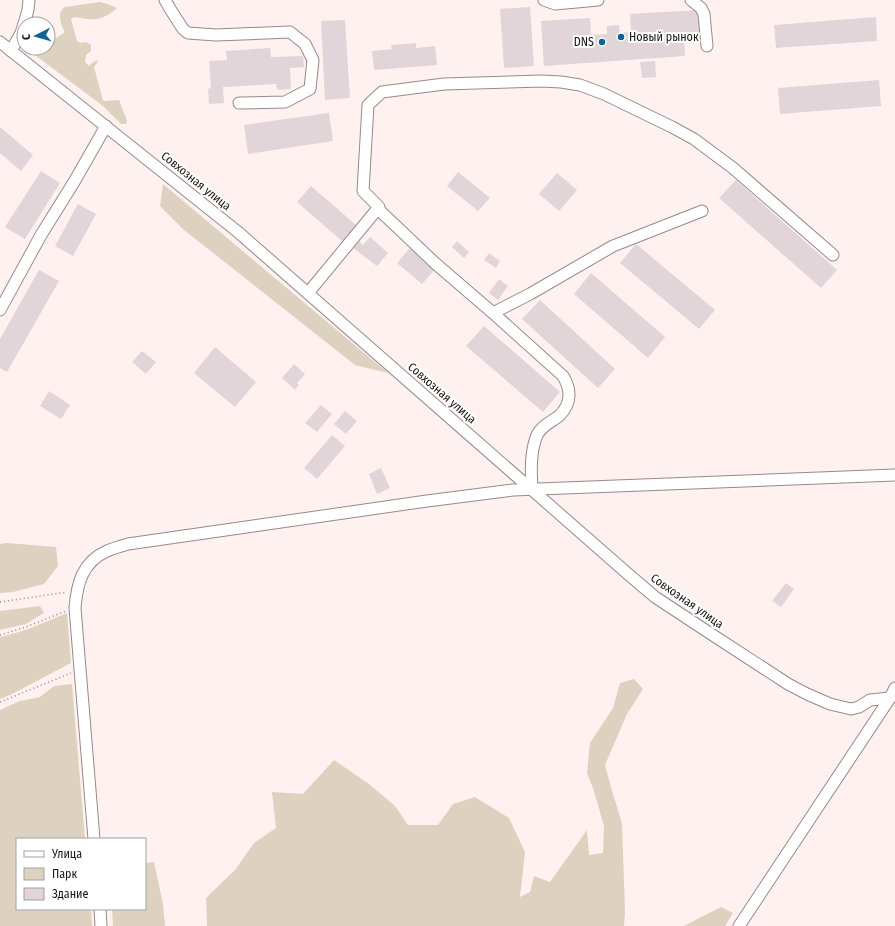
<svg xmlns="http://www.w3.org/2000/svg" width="895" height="926" font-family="'Fira Sans Condensed',sans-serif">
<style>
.green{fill:#ddd2bf}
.building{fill:#e1d5d9}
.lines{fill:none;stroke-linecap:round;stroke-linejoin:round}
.minor-casing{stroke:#968a89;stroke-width:13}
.path{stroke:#8f8685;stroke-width:1.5;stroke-dasharray:1 3;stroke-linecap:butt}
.minor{stroke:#fff;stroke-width:11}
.poi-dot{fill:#136295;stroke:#fff;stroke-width:1.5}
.labels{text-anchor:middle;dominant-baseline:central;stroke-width:4;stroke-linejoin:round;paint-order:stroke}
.poi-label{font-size:12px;fill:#181413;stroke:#fff;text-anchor:start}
.street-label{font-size:12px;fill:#181413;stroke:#fff}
</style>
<rect width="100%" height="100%" fill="#fef1f0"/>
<g class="green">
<path d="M100 2 107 4 117 8C102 22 92 20 74 17L71 19 77 41 80 43 86 42 91 45V51L86 55 85 62 89 66 93 62 99 60 94 67 103 101 119 100 127 121 126 124H121L103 106 31 52 33 48H48V44L65 32C61 25 56 13 65 7Z"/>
<path d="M163 184 388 373 355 365 184 230 160 206Z"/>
<path d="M7 543 56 547 58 566 44 584 13 592 0 593V544Z"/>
<path d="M40 606 44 613 26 624 0 630V611Z"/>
<path d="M67 613 71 663 10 695 0 699V637L19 632 31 628Z"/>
<path d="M634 679 643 689 627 714 605 765 612 791 622 823 625 912 624 926H207L206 898 235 870 254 843 276 828 272 792 303 794 334 760 369 784 395 806 408 825H438L453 804 475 797 509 818 525 852 520 897 530 892 534 876 550 882 587 830 589 855 603 853 604 826 594 791 587 773 590 743 613 708 620 683Z"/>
<path d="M72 684 85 839H17V909H91L92 926H0V710L20 701 40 697 54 686Z"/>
<path d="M154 862 163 904 165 926H113L112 909H145V863Z"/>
<path d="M721 907 733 913 725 926H684Z"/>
</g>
<g class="building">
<path d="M530 7 534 66 504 68 500 9Z"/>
<path d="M698 10 700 39 684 40 685 56 544 66 541 21 590 18 591 35 607 34V26L619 25 620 33 631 32 630 14Z"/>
<path d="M876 17 877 41 776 48 774 25Z"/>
<path d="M345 20 350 98 325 100 321 21Z"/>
<path d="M416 43V48L435 46 437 65 374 70 372 51 392 49 391 45Z"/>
<path d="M270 48 271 57 303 56 304 67 290 68 291 89 277 90 276 84 223 87 224 103 209 104 208 89 211 88 209 61 227 60 226 51Z"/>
<path d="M655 61 656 77 642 78 640 62Z"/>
<path d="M879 80 881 106 780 114 778 88Z"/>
<path d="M329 113 333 141 248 154 244 125Z"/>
<path d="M0 127 33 155 21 171 0 153Z"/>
<path d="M41 171 60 183 25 239 5 227Z"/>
<path d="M458 172 490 198 478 211 447 186Z"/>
<path d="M557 173 577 190 559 211 539 194Z"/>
<path d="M736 180 837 270 821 288 719 198Z"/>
<path d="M311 186 357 226 343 242 297 202Z"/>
<path d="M78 204 96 214 73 256 55 246Z"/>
<path d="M370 237 388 253 377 266 352 247 359 241 363 245Z"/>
<path d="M457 241 469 252 464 258 452 247Z"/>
<path d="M636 244 715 310 699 329 620 263Z"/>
<path d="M410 248 435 269 422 284 397 263Z"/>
<path d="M489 253 500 261 496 268 484 260Z"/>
<path d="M39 270 59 281 7 372 0 368V339Z"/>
<path d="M591 273 665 337 648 358 574 294Z"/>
<path d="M499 279 508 286 498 300 489 293Z"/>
<path d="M540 300 615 369 598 388 522 319Z"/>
<path d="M484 326 560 392 543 412 466 346Z"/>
<path d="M215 347 256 382 235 407 194 373Z"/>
<path d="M142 351 156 362 146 374 132 362Z"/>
<path d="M294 364 305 374 297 383 299 385 295 390 282 378Z"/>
<path d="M49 391 70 405 61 419 40 406Z"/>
<path d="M321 405 332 414 317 432 305 423Z"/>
<path d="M345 411 357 421 346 434 334 424Z"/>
<path d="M332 435 345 446 317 479 304 468Z"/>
<path d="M381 468 390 488 377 494 369 474Z"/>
<path d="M786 583 794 589 781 607 772 601Z"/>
</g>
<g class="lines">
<g class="minor-casing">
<g id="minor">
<path d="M165 0 172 12 183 29 188 33 216 35 290 32 305 44 313 60 310 89 285 102 239 103"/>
<path d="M544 0 555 4 598 0"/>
<path d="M691 0 701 8 704 14 707 46"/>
<path d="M24 24 28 10 29 0"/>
<path d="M0 42 238 232 628 574 655 597 705 630 788 684 807 694 830 704 851 709 859 707 870 700 890 698"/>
<path d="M11 51 21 33 24 24"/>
<path d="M378 209 436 264 493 313 530 294 613 246 702 211"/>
<path d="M308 293 379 207 363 191 368 105 382 92 444 84 542 81 561 82 580 85 604 94 672 127 694 139 733 168 833 255"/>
<path d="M0 310 41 235 74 182 106 126"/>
<path d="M493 313 563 376C571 389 572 403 560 415 552 422 542 425 537 435 530 452 531 472 532 490"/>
<path d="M94 839 75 608C77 584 82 562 107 551 114 548 121 546 128 544L427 501 513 490 895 475"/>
<path d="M100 909 101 926"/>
<path d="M739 926 890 698 895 688"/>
</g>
</g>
<g class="path">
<path d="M0 602 67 592"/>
<path d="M0 635 26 627 66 611"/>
<path d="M0 702 71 673"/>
</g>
<use href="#minor" class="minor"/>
</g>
<g class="poi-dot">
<circle cx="621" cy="37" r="4"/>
<circle cx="602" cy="42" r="4"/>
</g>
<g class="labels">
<g class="poi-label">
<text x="629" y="37">Новый рынок</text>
<text x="594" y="42" text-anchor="end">DNS</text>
</g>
<g class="street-label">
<text transform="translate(196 181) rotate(39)">Совхозная улица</text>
<text transform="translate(442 393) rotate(41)">Совхозная улица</text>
<text transform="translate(687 601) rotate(35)">Совхозная улица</text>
</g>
</g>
<rect x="16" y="838" width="130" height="72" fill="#ffffff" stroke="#a3a1a1"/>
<rect x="24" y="851" width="20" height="6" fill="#ffffff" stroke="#a3a1a1"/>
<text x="52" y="858" font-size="12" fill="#181413">Улица</text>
<rect x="24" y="868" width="20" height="12" fill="#ddd2bf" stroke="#a3a1a1"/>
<text x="52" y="878" font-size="12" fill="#181413">Парк</text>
<rect x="24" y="888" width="20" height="12" fill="#e1d5d9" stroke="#a3a1a1"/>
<text x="52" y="898" font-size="12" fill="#181413">Здание</text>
<g transform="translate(36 36) rotate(264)"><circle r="19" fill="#ffffff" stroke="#a3a1a1"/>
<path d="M0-3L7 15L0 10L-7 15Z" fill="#136295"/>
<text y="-6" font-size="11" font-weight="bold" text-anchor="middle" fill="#181413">С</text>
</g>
</svg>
